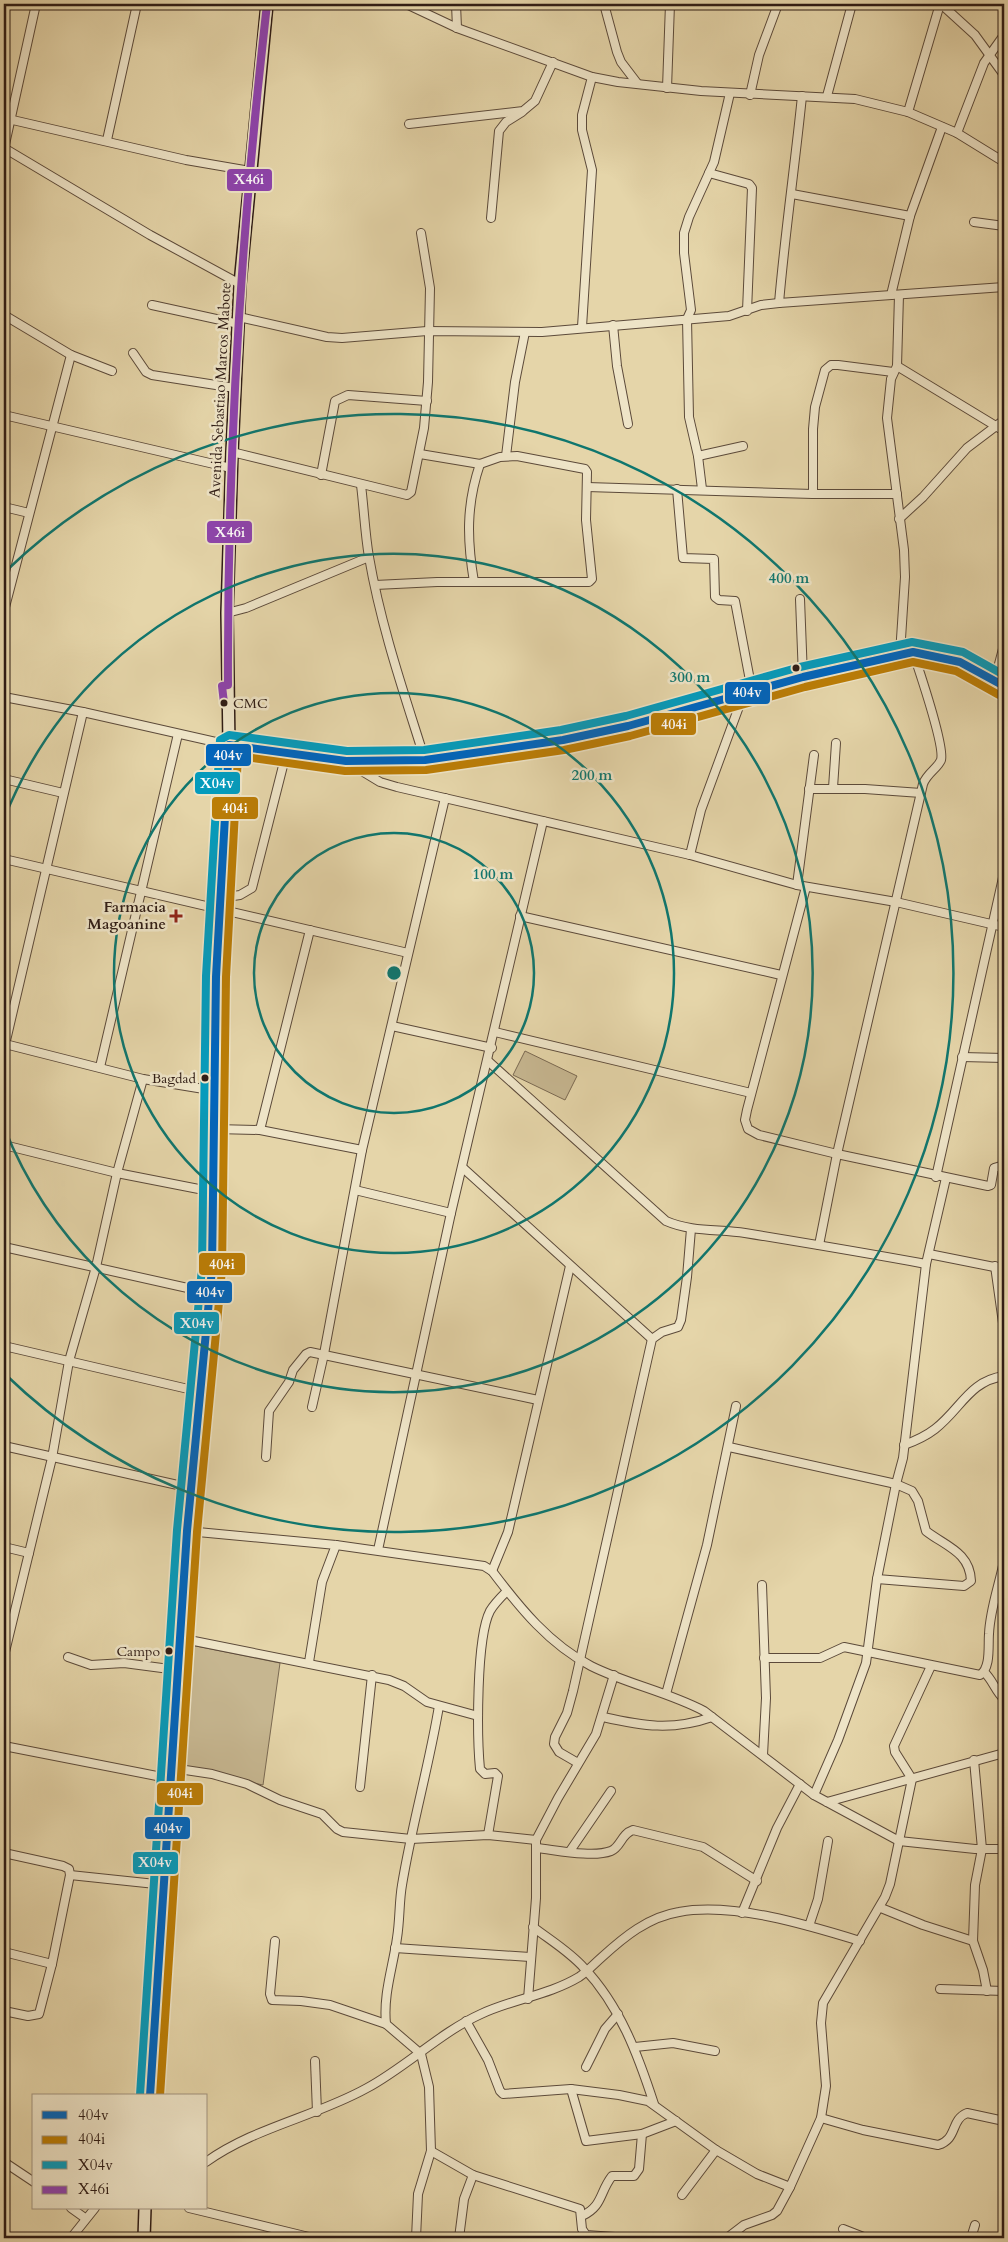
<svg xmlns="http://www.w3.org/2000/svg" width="1008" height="2242" font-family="Cardo,serif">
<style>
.green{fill:#c6b690;stroke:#7a6952}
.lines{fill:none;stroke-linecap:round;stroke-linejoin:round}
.minor-casing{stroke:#5c4a3a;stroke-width:10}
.secondary-casing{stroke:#2f1c15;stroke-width:14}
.minor{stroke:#eee4c7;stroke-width:8}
.secondary{stroke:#eee4c7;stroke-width:11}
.bus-1-casing{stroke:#eee4c7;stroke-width:11}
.bus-2-casing{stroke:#eee4c7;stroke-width:11}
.bus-3-casing{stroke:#eee4c7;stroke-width:11}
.bus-4-casing{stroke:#eee4c7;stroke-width:11}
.bus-1{stroke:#0065bd;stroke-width:8}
.bus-2{stroke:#bb7d06;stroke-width:8}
.bus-3{stroke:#059bbc;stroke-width:8}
.bus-4{stroke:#8e44ad;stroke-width:8}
.ring{fill:none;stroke:#0f766e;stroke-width:2.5}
.bus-dot{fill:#2f1c15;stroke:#eee4c7;stroke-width:2}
.poi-dot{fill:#8f2418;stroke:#eee4c7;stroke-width:2}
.labels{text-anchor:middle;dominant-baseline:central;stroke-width:5;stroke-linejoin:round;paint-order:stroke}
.bus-label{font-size:14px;fill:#2f1c15;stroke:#eee4c7;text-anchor:end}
.street-label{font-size:15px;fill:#2f1c15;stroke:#eee4c7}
.poi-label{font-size:15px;font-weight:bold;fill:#2f1c15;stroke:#eee4c7;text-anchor:end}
.centre{fill:#0f766e;stroke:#eee4c7;stroke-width:2.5}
.ring-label{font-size:15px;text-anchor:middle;font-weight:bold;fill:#0f766e;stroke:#eee4c7;stroke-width:5;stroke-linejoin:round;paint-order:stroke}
.line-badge{stroke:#eee4c7;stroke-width:2}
.badge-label{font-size:14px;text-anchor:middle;font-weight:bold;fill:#fff}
</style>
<rect width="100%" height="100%" fill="#e5d5a9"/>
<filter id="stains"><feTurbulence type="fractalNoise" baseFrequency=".004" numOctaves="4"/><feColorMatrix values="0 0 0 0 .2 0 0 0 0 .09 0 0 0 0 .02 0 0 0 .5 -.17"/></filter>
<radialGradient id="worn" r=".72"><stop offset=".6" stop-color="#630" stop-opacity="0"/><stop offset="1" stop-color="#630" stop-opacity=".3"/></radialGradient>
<g class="green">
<path d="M525 1051 577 1076 565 1100 513 1075Z"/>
<path d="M191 1645 280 1663 263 1785 183 1768Z"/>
</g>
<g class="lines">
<g class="minor-casing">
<g id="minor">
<path d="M406 4 457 28 592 77 618 82 701 91 855 99 908 112 957 133 1004 162"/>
<path d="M456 4 457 28"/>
<path d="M604 4 617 52 621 62 637 83"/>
<path d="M941 4 975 35 1004 75"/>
<path d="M667 88 670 4"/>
<path d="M750 95 759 55 778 4"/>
<path d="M827 96 852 4"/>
<path d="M908 112 940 4"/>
<path d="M4 118 186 160 250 171"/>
<path d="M409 124 523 111 535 101 553 62"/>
<path d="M957 133 984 63 1004 35"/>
<path d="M107 140 137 4"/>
<path d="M4 148 150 235 240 284"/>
<path d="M4 149 36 4"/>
<path d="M709 173 749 184 752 188 747 311"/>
<path d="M792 194 910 216"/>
<path d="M491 218 499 131 506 122 522 112"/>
<path d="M974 222 1004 226"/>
<path d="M891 295 910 216 942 127"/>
<path d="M899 295 897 366 891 379 887 418 904 550 905 577 900 654"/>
<path d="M779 303C785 233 795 165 802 96"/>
<path d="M152 305 239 324"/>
<path d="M4 315 71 355 112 371"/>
<path d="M239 317 327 337 342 338 427 331 542 332 729 316 761 305 779 303 1004 287"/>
<path d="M613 325 617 366 628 424"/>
<path d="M582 327 592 170 582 130V115L592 77"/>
<path d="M133 353 146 372 152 375 235 388"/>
<path d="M897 366 1004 431"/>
<path d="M4 415 231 468"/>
<path d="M232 452 407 495 411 492 424 428 428 382 430 288 421 233"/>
<path d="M506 456 515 382 525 332"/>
<path d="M698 456 743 446"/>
<path d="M321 475 335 401 348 395 427 401"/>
<path d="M361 485C364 509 365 534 369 557 381 627 404 693 425 760"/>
<path d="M587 487 813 494H897"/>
<path d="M677 489 683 558 714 559 715 597 719 600 735 601 752 691"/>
<path d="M702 489 698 456 689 417 687 319 691 310 684 253V233L689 217 714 162 730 93"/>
<path d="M813 494V429L815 407 825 370 831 365H838L893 372"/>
<path d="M4 507 29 513"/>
<path d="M899 519 923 497 967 448 1004 420"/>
<path d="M474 582C467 540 466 505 480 464"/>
<path d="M375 585 437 582H589L592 579 586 520 587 472 585 469 517 456 500 457 480 464 420 454"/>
<path d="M800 599 803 677"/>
<path d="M4 611 71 355"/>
<path d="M227 613 246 608 369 557"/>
<path d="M995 679 1004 645"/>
<path d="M4 697 83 712 229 745 286 754 346 761 425 760 563 740 628 726 803 677 900 654C936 650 975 664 1004 686"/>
<path d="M347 762 380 782 397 787 690 855 797 885 896 902 1004 927"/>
<path d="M4 779 63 793"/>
<path d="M833 788 836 743"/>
<path d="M809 789H865L921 793"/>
<path d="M690 855 701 810 744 693"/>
<path d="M4 859 408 953"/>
<path d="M797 885 814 755"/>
<path d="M806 887 747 1110 745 1120 748 1129 759 1135 837 1154 988 1186 991 1185 994 1168 1004 1165"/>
<path d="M220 898 240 895 252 888 286 754"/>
<path d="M520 916 781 975"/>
<path d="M392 1026 492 1048"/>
<path d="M495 1032 751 1093"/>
<path d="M5 1044 143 1079 216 1091"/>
<path d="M4 1049 83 712"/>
<path d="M962 1057 1004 1058"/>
<path d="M488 1061 666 1221C691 1232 719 1229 745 1233 806 1243 866 1253 926 1264"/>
<path d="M100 1067 178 734"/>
<path d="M215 1129 260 1130 362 1150"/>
<path d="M260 1130 310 930"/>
<path d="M4 1145 117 1173 214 1192"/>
<path d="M463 1168 652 1339"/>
<path d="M936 1177 1004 873"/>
<path d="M355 1190 451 1213"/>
<path d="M819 1245 837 1154 923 784C927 773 938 768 941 760 945 746 919 670 913 652"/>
<path d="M4 1247 210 1293"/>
<path d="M929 1254 1004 1269"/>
<path d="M995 1266 1004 1330"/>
<path d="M4 1346 201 1392"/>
<path d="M312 1407 324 1354 362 1150 445 798"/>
<path d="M904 1445C915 1441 926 1436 935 1429 961 1409 969 1381 1004 1376"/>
<path d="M4 1446 191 1488"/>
<path d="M729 1447 896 1484 912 1491 918 1501 926 1531C945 1546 970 1552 971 1581L964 1586 877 1579"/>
<path d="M266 1457 269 1411 289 1382 293 1370 306 1354 310 1352 538 1400"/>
<path d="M187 1531 336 1545 484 1566 492 1571C520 1608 549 1644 591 1666 627 1684 668 1692 704 1711L814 1795 899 1841 975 1849H1004"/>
<path d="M4 1547 29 1553"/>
<path d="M378 1550 451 1213 543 821"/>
<path d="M492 1571 508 1532 570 1266"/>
<path d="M762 1585 766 1698 763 1755"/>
<path d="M179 1638 389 1680 404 1686 427 1702 478 1716"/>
<path d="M4 1656 52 1458 69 1361 96 1267 117 1173 143 1079"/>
<path d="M68 1657 91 1665 124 1663 177 1670"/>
<path d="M764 1658H820L844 1647 980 1675C991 1668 988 1646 989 1634 990 1609 999 1586 1004 1561"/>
<path d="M309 1662 322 1582 336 1545"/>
<path d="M984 1672C993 1680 995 1691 1004 1699"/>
<path d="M666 1694 707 1545 736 1406"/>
<path d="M603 1717C643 1726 672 1731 712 1717"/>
<path d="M4 1746 172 1779"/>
<path d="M974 1760 982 1849 975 1885 973 1941 983 1970 987 1991"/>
<path d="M578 1763 559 1752 554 1744 555 1737 567 1713 573 1691 652 1339 662 1332 678 1327 681 1320 687 1277 691 1229"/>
<path d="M172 1768 212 1774 247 1784 280 1800 322 1814 337 1829 343 1832 411 1839 488 1835 536 1840"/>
<path d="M360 1787 372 1675"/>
<path d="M814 1795 838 1740 866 1663 877 1579 896 1484 903 1458 926 1264 946 1178"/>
<path d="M827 1802 1004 1753"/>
<path d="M488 1835 498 1776 495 1773 485 1774 480 1769C477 1737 476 1638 490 1611 494 1604 501 1597 507 1591"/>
<path d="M537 1848C556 1850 593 1858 611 1851 621 1847 621 1834 633 1830L703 1847 757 1881"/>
<path d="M570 1851 611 1791"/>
<path d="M4 1853 63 1866 69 1869 70 1875 52 1964 4 1952"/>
<path d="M70 1875 165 1885"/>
<path d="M881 1908 923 1925 973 1941"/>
<path d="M742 1913 777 1828 800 1784"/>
<path d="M809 1926 818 1899 828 1841"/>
<path d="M533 1927C550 1940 570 1952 584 1968 620 2006 638 2055 654 2104"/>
<path d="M275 1941 270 1994 272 2000 301 2001 330 2005 386 2024"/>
<path d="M395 1948 530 1957"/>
<path d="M940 1989 1004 1991"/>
<path d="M528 1999 536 1898V1840L558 1798 596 1734 614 1675"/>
<path d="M4 2011 28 2016 39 2014 52 1964"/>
<path d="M466 2021 488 2060 500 2091 503 2094 571 2089 619 2095 648 2101 716 2150 757 2174 790 2187"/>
<path d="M635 2047 673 2043 715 2051"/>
<path d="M315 2061 317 2112"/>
<path d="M586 2067 605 2029 618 2014"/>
<path d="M571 2089 586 2141 642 2134 676 2121"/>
<path d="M821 2118 863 2130 938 2145C958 2139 950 2120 967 2113L1004 2121"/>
<path d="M431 2151 473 2175 580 2209 582 2229 586 2235 629 2238"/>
<path d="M4 2162 34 2182"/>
<path d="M206 2162C255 2127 315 2117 367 2088 406 2067 441 2032 481 2014 513 1999 549 1995 579 1977 588 1971 594 1964 602 1957 624 1937 648 1917 679 1912 733 1902 808 1925 860 1941"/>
<path d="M682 2195 716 2150"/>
<path d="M71 2208 85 2218"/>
<path d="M189 2208 313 2238"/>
<path d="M582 2216C603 2206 599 2193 612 2176H634L639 2169 642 2134"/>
<path d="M843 2229 866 2238"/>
<path d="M71 2238 95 2208"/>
<path d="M416 2238 418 2194 431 2151 429 2087 421 2054 386 2024C383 1994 393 1967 397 1938 400 1920 399 1902 402 1885 412 1824 429 1766 439 1706"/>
<path d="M459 2238 464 2199 473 2175"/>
<path d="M727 2238 744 2225 772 2215 777 2211 790 2187 821 2118 826 2086 821 2023 823 2003 885 1897 890 1884 912 1779 895 1752 894 1746 931 1666"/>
<path d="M971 2238 975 2225"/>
</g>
</g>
<g class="secondary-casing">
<g id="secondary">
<path d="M150 2096 187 1531 212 1269 216 977 229 745 227 613 232 452 240 284 267 4"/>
<path d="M144 2238 145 2208"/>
</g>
</g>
<use href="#minor" class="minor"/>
<use href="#secondary" class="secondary"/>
<g class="bus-1-casing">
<path id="bus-1" d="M150 2096 187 1531 212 1269 216 977 229 745 346 761 425 760 563 740 628 726 803 677 913 652 960 662 1004 686"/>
</g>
<g class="bus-2-casing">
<path id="bus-2" d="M160 2096 197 1532 222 1270 226 977 238 756 345 771 426 770 564 750 630 736 805 687 913 662 956 671 999 695"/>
</g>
<g class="bus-3-casing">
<path id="bus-3" d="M140 2095 177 1530 202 1268 206 976 220 740 229 735 347 751 424 750 561 730 626 716 800 667 912 642 963 652 1004 675"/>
</g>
<g class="bus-4-casing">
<path id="bus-4" d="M224 703 222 686 228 685C227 457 241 231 267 4"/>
</g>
<use href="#bus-1" class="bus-1"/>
<use href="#bus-2" class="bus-2"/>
<use href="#bus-3" class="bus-3"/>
<use href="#bus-4" class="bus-4"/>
</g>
<g class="ring">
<circle cx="394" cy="973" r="140"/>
<circle cx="394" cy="973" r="280"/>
<path d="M4 819A419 419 0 1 1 4 1127"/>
<path d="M6 571A559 559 0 1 1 6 1375"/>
</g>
<g class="bus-dot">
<circle cx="796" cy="668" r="4.5"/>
<circle cx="224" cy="703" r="4.5"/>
<circle cx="205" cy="1078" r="4.5"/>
<circle cx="169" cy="1651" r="4.5"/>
</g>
<path class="poi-dot" d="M173.5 908.5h5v5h5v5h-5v5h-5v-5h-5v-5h5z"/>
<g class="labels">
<g class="bus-label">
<text x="233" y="703" text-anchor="start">CMC</text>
<text x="196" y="1078">Bagdad</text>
<text x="160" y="1651">Campo</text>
</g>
<g class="street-label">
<text transform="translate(220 390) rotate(-87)">Avenida Sebastiao Marcos Mabote</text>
</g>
<g class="poi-label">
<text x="166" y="907">Farmacia<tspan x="166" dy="17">Magoanine</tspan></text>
</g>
</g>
<circle cx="394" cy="973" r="8" class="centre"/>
<g class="ring-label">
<text x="789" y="583">400 m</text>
<text x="690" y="682">300 m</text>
<text x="592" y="780">200 m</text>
<text x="493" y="879">100 m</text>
</g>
<g class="line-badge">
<rect x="226" y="168" width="47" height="24" rx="5" fill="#8e44ad"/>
<rect x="206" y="520" width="47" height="24" rx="5" fill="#8e44ad"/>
<rect x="724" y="681" width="47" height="24" rx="5" fill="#0065bd"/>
<rect x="650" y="712" width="47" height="24" rx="5" fill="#bb7d06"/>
<rect x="205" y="743" width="47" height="24" rx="5" fill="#0065bd"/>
<rect x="194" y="771" width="47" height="24" rx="5" fill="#059bbc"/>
<rect x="211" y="796" width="48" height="24" rx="5" fill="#bb7d06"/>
<rect x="198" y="1252" width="48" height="24" rx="5" fill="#bb7d06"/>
<rect x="186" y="1280" width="47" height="24" rx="5" fill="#0065bd"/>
<rect x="173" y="1311" width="47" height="24" rx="5" fill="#059bbc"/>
<rect x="156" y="1782" width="48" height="24" rx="5" fill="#bb7d06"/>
<rect x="144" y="1816" width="47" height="24" rx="5" fill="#0065bd"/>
<rect x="132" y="1851" width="47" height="24" rx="5" fill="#059bbc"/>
</g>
<g class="badge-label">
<text x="249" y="184">X46i</text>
<text x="230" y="537">X46i</text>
<text x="747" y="697">404v</text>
<text x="674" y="729">404i</text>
<text x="228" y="760">404v</text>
<text x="217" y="788">X04v</text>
<text x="235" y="813">404i</text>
<text x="222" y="1269">404i</text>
<text x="210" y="1297">404v</text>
<text x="197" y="1328">X04v</text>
<text x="180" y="1798">404i</text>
<text x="168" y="1833">404v</text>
<text x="155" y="1867">X04v</text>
</g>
<rect width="1008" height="2242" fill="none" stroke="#e5d5a9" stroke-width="20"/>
<rect x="5" y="5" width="998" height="2232" fill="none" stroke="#2f1c15" stroke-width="2.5"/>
<rect x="10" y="10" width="988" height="2222" fill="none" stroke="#2f1c15"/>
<rect x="32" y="2094" width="175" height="115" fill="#eee4c7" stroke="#a29480"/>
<rect x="42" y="2111" width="25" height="8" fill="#0065bd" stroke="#a29480"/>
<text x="78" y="2120" font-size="15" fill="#2f1c15">404v</text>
<rect x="42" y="2136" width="25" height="8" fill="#bb7d06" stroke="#a29480"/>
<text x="78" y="2144" font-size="15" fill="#2f1c15">404i</text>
<rect x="42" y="2161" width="25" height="8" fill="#059bbc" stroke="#a29480"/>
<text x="78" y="2170" font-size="15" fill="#2f1c15">X04v</text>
<rect x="42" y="2186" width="25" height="8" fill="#8e44ad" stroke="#a29480"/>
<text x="78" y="2194" font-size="15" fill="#2f1c15">X46i</text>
<rect width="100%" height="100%" filter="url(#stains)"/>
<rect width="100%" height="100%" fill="url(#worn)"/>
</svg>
